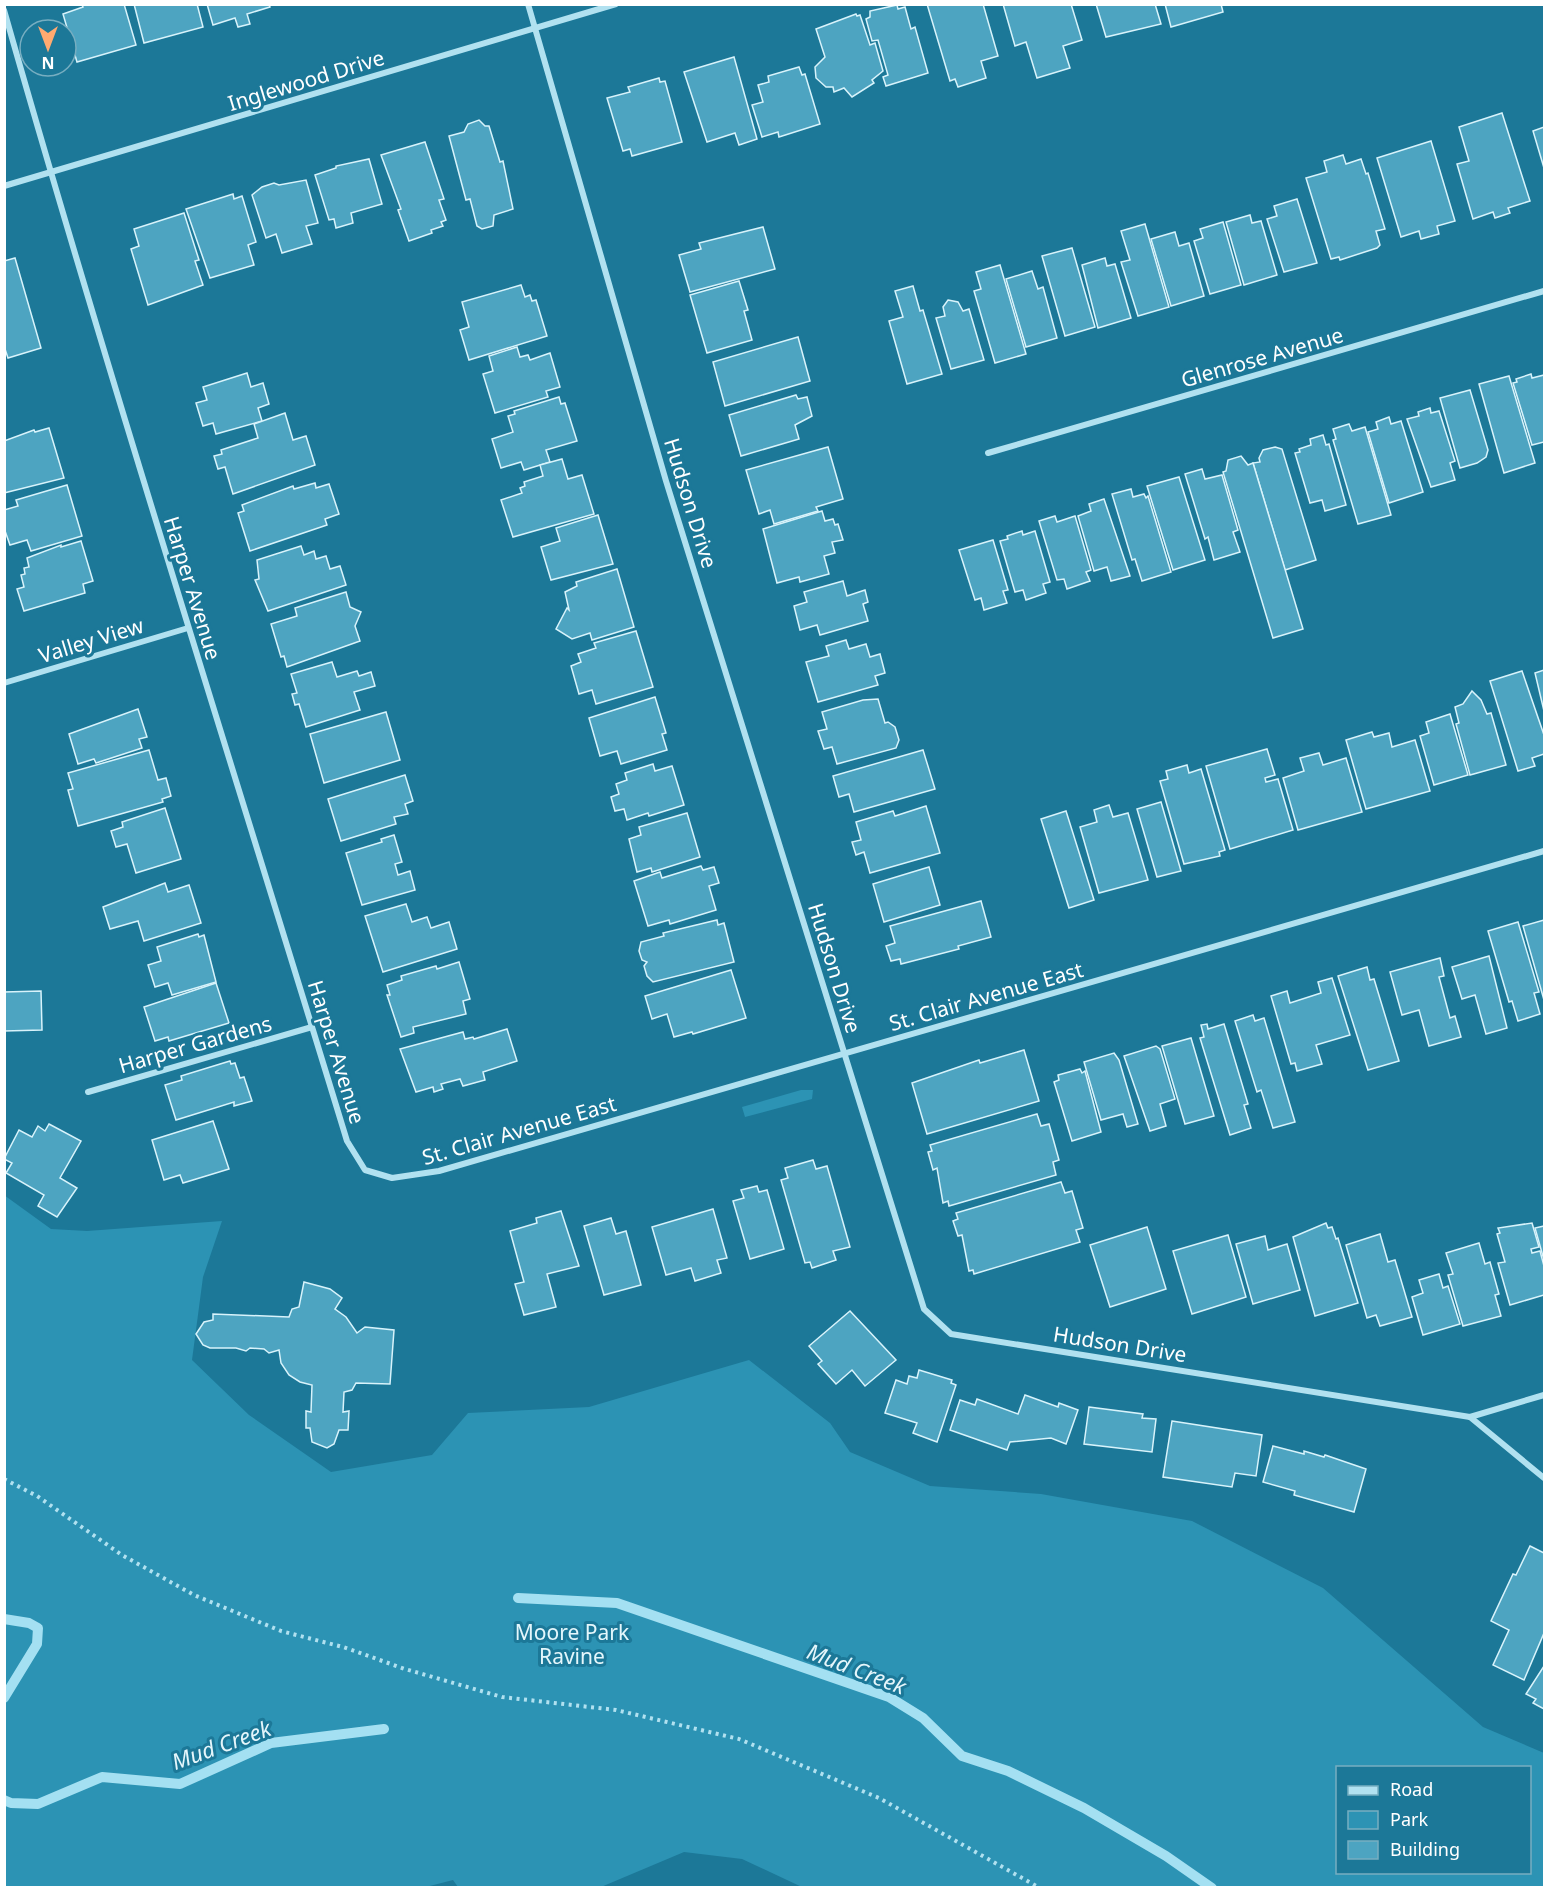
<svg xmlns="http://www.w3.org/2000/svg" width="1549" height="1892" font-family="'Noto Sans',sans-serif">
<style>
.green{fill:#2c93b4;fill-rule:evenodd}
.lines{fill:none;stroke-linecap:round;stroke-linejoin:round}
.stream{stroke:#a4e0f2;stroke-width:10}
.building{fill:#4da4c1;stroke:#d8f3fb;stroke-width:1.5}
.path{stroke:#b1e1f0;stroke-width:4;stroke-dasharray:3 4.5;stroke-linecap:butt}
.minor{stroke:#b1e1f0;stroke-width:6}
.labels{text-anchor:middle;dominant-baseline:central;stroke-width:6;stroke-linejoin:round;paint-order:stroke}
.street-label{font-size:21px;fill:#fff;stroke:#1c7898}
.park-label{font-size:21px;fill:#e4f7fc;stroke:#1c7898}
.water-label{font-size:22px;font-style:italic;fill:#e5f6fb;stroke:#1c7898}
</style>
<rect width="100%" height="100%" fill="#1c7898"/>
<g class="green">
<path d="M801 1090H813L812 1099 745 1117 742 1107Z"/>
<path d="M4 1195 51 1229 87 1231 222 1221 203 1277 192 1360 249 1415 331 1472 432 1455 468 1413 589 1407 749 1360 830 1423 850 1452 930 1486 1041 1494 1192 1521 1323 1588 1483 1727 1544 1753V1887L804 1888 742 1859 684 1852 601 1887H458L453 1880 422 1888 5 1887ZM1338 1768H1530V1872H1338Z"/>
</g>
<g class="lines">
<g class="stream">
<path d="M518 1598 617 1603 889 1697 923 1718 962 1756 1008 1771 1084 1808 1166 1856 1212 1888"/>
<path d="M4 1619 29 1623 38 1628 37 1644 4 1698"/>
<path d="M4 1800 11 1803 38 1804 102 1777 180 1784 271 1743 384 1729"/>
</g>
</g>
<g class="building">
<path d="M82 4H124L136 45 77 62 63 14 83 7Z"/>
<path d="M134 4H197L203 27 144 43Z"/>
<path d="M207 4H269L270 7 247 14 250 24 238 27 235 18 213 25Z"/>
<path d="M927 4H983L998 56 981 61 986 78 958 87 955 79 950 81Z"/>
<path d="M1003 4H1071L1082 40 1063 46 1070 68 1037 78 1026 42 1015 46Z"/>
<path d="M1096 4H1155L1161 24 1106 37Z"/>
<path d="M1165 4H1221L1223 12 1171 27Z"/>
<path d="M897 5 898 9 905 7 911 29 915 27 928 73 886 86 883 77 888 75 878 40 872 41 866 19 870 17V11Z"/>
<path d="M856 14 857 16 860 15 870 45 875 43 883 71 872 80 874 83 852 97 844 88 834 92 833 87H826L816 78 815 67 825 57 816 29Z"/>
<path d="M734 57 757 139 739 145 735 133 707 142 684 72Z"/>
<path d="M799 67 802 75 805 74 820 124 779 137 778 132 762 137 752 105 763 102 758 85 769 82 768 76Z"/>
<path d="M659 78 660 82 665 81 682 142 632 156 630 149 623 151 607 98 630 92 628 87Z"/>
<path d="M1502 113 1530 201 1508 208 1510 213 1495 218 1493 212 1473 219 1457 164 1469 161 1459 127Z"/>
<path d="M479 120 485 126H489L500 162 503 161 513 209 494 215 493 226 482 229 477 226 470 199 466 200 449 136 464 132 468 124Z"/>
<path d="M1544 127V168L1533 131Z"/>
<path d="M1431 141 1455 221 1437 226 1439 234 1421 239 1419 231 1401 237 1377 158Z"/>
<path d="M425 142 444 199 439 200 446 220 441 222 443 226 431 230 432 233 409 241 398 210 401 209 381 155Z"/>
<path d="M1343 155 1346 164 1361 159 1366 174 1368 173 1385 229 1376 231 1380 245 1377 248 1340 260 1339 257 1331 259 1306 178 1327 172 1324 161Z"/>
<path d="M369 159 382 204 351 213 353 223 336 228 334 219 329 220 315 175 336 168V166Z"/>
<path d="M306 180 318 223 306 226 312 244 282 253 276 234 266 238 252 195 262 187 274 183 279 185Z"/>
<path d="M233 194 234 199 242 196 256 242 248 245 254 265 210 278 186 209Z"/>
<path d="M1297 199 1317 263 1284 272 1267 219 1277 216 1274 206Z"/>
<path d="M184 213 199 260 195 261 203 285 148 305 131 249 139 246 134 229Z"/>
<path d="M1250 215 1252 223 1261 221 1277 275 1244 285 1226 222Z"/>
<path d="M1223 222 1241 285 1210 294 1194 241 1203 238 1200 229Z"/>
<path d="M1145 224 1169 307 1138 316 1121 262 1130 260 1121 231Z"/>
<path d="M763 227 775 269 690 292 679 255 701 249 699 243Z"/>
<path d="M1175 232 1179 246 1189 243 1204 296 1171 306 1151 239Z"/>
<path d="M1072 248 1095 327 1065 336 1042 256Z"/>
<path d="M15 258 41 348 8 358 4 346V261Z"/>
<path d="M1105 258 1107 266 1115 264 1131 318 1098 328 1082 265Z"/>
<path d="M1000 265 1026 354 995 363 974 291 981 289 976 272Z"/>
<path d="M1032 271 1038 289 1043 287 1057 338 1026 347 1006 279Z"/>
<path d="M739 281 748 310 744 311 752 340 707 353 690 295Z"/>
<path d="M521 285 525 297 530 295 532 301 536 300 547 336 469 360 460 330 469 327 462 302Z"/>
<path d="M913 286 920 311 923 310 942 374 907 384 889 321 903 317 895 291Z"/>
<path d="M948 300 958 302 963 311 969 309 984 360 951 369 936 318 945 316 943 307Z"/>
<path d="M798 337 810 381 725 406 713 362Z"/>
<path d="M517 347 520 357 528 355 530 360 550 353 560 387 546 391 548 397 495 413 483 374 493 371 489 356Z"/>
<path d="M247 373 251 387 263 383 269 404 258 408 262 421 216 434 213 423 203 426 196 403 207 400 203 387Z"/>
<path d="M1531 374 1532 378 1544 375V442L1532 445 1513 383 1517 382 1516 379Z"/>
<path d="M1509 376 1535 463 1504 473 1479 384Z"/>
<path d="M1470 390 1488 450 1486 457 1477 463 1460 468 1440 398Z"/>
<path d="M796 395 798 399 807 397 812 416 795 425 799 439 741 456 729 415Z"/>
<path d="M559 397 561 404 565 403 577 441 546 450 550 462 524 470 521 462 501 468 492 439 513 432 508 416 515 414 514 411Z"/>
<path d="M1430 408 1431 413 1439 411 1455 461 1450 463 1455 480 1431 487 1407 419 1419 416 1418 412Z"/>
<path d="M285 413 293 440 306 436 315 465 233 494 225 467 218 469 214 456 222 454 221 450 258 438 254 424Z"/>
<path d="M1389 417 1391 424 1401 421 1423 492 1389 503 1368 432 1378 429 1376 422Z"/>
<path d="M1349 424 1352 431 1365 427 1391 515 1358 524 1333 440 1336 439 1333 429Z"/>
<path d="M49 428 64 478 4 493V441L34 430 35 432Z"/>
<path d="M1323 435 1326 445 1329 444 1346 505 1325 511 1322 500 1310 503 1295 453 1300 452 1299 449 1311 445 1310 439Z"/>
<path d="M828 447 843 499 816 507 818 511 774 524 770 510 759 514 746 470Z"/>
<path d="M1275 447 1282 449 1316 560 1285 570 1253 463 1260 462 1259 458 1263 450Z"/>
<path d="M1241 456 1248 465 1253 463 1303 629 1273 638 1223 472 1226 471 1228 460Z"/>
<path d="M562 459 568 479 582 475 594 514 513 537 501 500 522 493 520 488 525 486 524 482 543 476 540 465Z"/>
<path d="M1202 469 1205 479 1222 475 1238 530 1233 532 1240 552 1214 560 1208 537 1205 539 1185 474Z"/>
<path d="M1179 477 1205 560 1173 570 1147 486Z"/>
<path d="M315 483 316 488 329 484 339 514 325 519 327 525 250 551 238 513 244 511 242 505 293 486 294 489Z"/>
<path d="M67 485 82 536 31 551 27 540 10 545 4 528V510L18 506 16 500Z"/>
<path d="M1131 489 1133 497 1144 494 1146 498 1148 496 1171 572 1142 581 1135 559 1132 560 1112 494Z"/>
<path d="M1104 499 1130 576 1111 581 1107 567 1094 571 1078 516 1091 511 1089 504Z"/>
<path d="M822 511 825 521 833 519 835 525 838 524 843 540 832 542 835 553 824 556 829 574 800 582 799 577 777 583 763 529Z"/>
<path d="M598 515 613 564 551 580 541 547 560 541 556 528Z"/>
<path d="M1055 516 1057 522 1075 516 1091 570 1086 572 1090 581 1067 589 1064 579 1057 580 1039 521Z"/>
<path d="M1022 531 1023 535 1035 531 1050 582 1043 584 1046 593 1026 600 1023 590 1015 592 1000 541 1008 539 1007 536Z"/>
<path d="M993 540 1008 590 1003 591 1007 603 984 610 981 598 975 600 959 550Z"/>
<path d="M81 541 93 581 83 584 85 593 24 611 17 589 24 587 21 575 25 574 24 568 29 567 27 558 61 545V547Z"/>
<path d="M301 546 304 555 314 551 316 559 326 556 330 569 340 566 346 585 268 611 255 580 259 579 257 560Z"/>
<path d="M617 569 634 627 592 640 590 633 572 639 556 629 567 608 569 610 565 592 577 586 576 582Z"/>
<path d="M843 581 847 596 865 590 868 602 863 604 868 621 820 635 817 625 800 630 794 606 807 602 804 592Z"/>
<path d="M346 592 350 607 361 612 355 626 360 641 287 667 284 656 281 657 271 624 297 616 295 608Z"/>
<path d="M636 631 653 687 596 704 592 690 579 694 571 666 581 662 578 654 596 648 594 643Z"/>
<path d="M846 640 849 649 866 644 870 657 880 654 885 673 875 676 878 685 818 702 806 662 829 656 826 646Z"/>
<path d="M332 662 337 677 357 671 359 676 371 672 375 686 354 692 360 710 306 727 299 704 295 705 292 694 297 693 291 674Z"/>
<path d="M1544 670V711L1535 673Z"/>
<path d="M1522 671 1544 735V754L1532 758 1535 766 1518 771 1490 681Z"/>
<path d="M1472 691 1481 700 1487 714 1491 713 1506 765 1470 775 1456 724 1459 723 1455 707 1463 704Z"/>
<path d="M655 697 666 733 662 734 667 750 621 764 617 751 600 756 589 718Z"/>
<path d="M878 699 885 723 888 722 895 727 899 740 896 748 837 764 832 747 824 749 818 731 827 729 822 712 863 700Z"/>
<path d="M138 709 147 737 139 739 142 748 96 763 94 759 78 764 69 734Z"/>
<path d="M386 712 400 760 324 783 310 734Z"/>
<path d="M1450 714 1468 775 1434 785 1420 736 1429 733 1426 722Z"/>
<path d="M1372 732 1374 737 1389 733 1392 747 1415 740 1430 791 1366 809 1346 740Z"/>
<path d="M1267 749 1275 775 1265 778 1266 782 1278 779 1293 830 1230 849 1206 766Z"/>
<path d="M149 750 158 780 166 778 171 796 162 799 163 802 78 826 68 790 73 789 68 773Z"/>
<path d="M923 750 935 789 854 812 849 794 839 797 833 776Z"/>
<path d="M1319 753 1323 765 1346 758 1362 812 1298 830 1283 778 1304 771 1300 758Z"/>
<path d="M653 764 655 771 672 766 684 805 649 816 648 813 627 820 624 809 615 811 611 797 619 794 616 784 627 780 625 773Z"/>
<path d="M1187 765 1189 773 1201 769 1225 850 1219 852 1220 856 1184 864 1160 781 1168 779 1166 771Z"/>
<path d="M405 775 413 801 405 804 408 814 394 817 396 824 341 841 328 799Z"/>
<path d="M1161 802 1181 871 1157 877 1137 809Z"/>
<path d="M1109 805 1113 817 1128 813 1148 880 1099 893 1080 827 1097 822 1094 810Z"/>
<path d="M926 806 940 853 870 873 864 852 856 855 852 842 861 840 856 822 893 811 895 816Z"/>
<path d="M165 808 181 859 136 873 127 844 116 847 111 831 123 827 122 822Z"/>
<path d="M1066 811 1094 900 1069 908 1041 819Z"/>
<path d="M687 813 700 857 652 872 651 868 637 872 629 839 641 835 639 827Z"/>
<path d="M394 835 402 862 395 864 398 875 410 871 415 890 362 905 346 853 382 842 381 839Z"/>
<path d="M701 866 703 870 714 867 719 883 709 886 716 910 670 924 669 920 648 926 634 881 660 872 662 878Z"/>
<path d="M929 867 940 905 884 922 873 884Z"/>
<path d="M165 883 168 892 189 885 201 923 144 941 138 921 110 929 103 907Z"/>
<path d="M981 901 991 937 958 946 959 949 901 964 900 959 891 961 886 946 895 943 890 926Z"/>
<path d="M406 904 412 922 427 917 431 928 449 922 457 949 383 972 365 916Z"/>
<path d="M717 920 718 925 724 923 734 962 653 982 647 976 644 966 647 962 642 960 639 951 641 942 664 936 663 933Z"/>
<path d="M1544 920V1000L1523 926Z"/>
<path d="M1518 922 1539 992 1534 993 1540 1014 1518 1021 1512 1001 1509 1002 1488 931Z"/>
<path d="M198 934 199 937 204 935 216 982 172 995 168 983 155 987 148 965 161 961 157 947Z"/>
<path d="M1489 956 1507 1028 1486 1034 1475 995 1462 999 1452 967Z"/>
<path d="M1440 958 1444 976 1439 977 1450 1018 1455 1016 1461 1037 1429 1046 1419 1010 1402 1015 1390 972Z"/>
<path d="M459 962 470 999 463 1001 466 1014 413 1027 414 1033 401 1037 387 995H390L387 985 402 980 401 976 436 966 437 969Z"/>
<path d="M1367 967 1370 980 1374 979 1399 1061 1368 1070 1338 976Z"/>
<path d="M731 970 746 1018 693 1034 692 1032 674 1037 667 1014 652 1019 645 996Z"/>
<path d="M1332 978 1350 1035 1316 1045 1322 1064 1297 1071 1295 1063 1291 1064 1271 996 1287 991 1290 1003 1321 993 1318 982Z"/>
<path d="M216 983 229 1023 169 1041 168 1037 155 1041 144 1007Z"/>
<path d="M41 991 42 1030 4 1031V992Z"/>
<path d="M1253 1015 1255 1021 1264 1018 1295 1122 1273 1128 1261 1090 1257 1092 1235 1021Z"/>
<path d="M1207 1024 1208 1029 1224 1024 1248 1104 1244 1105 1251 1128 1230 1135 1200 1038 1204 1037 1201 1025Z"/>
<path d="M507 1029 517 1061 483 1072 485 1080 463 1086 460 1079 441 1084 443 1089 434 1092 433 1087 416 1092 400 1049 463 1032 465 1039 473 1037 474 1039Z"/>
<path d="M1191 1038 1214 1116 1185 1124 1162 1046Z"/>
<path d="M1156 1046 1160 1049 1175 1099 1160 1104 1166 1126 1150 1131 1124 1056Z"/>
<path d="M1024 1050 1039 1101 927 1134 912 1083 979 1060 980 1063Z"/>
<path d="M1114 1053 1119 1060 1138 1124 1127 1127 1123 1114 1101 1120 1084 1062Z"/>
<path d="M230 1061 231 1064 235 1063 240 1078 244 1077 252 1101 234 1106V1102L176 1120 165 1085 182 1080 181 1076Z"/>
<path d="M1080 1069 1082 1073 1085 1071 1101 1132 1072 1141 1054 1082 1059 1080 1058 1075Z"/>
<path d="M1037 1114 1041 1126 1049 1124 1059 1160 1053 1162 1056 1175 949 1206 948 1201 943 1203 937 1168 933 1170 928 1152 932 1151 930 1145Z"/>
<path d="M213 1121 229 1169 183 1183 180 1175 164 1180 152 1140Z"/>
<path d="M49 1124 81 1141 60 1178 77 1188 57 1217 38 1206 44 1195 6 1173 12 1163 4 1159 19 1130 32 1137 38 1126 45 1131Z"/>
<path d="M813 1160 816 1169 827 1166 850 1247 833 1251 836 1260 812 1268 810 1262 805 1263 781 1180 788 1178 785 1168Z"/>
<path d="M1061 1182 1065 1193 1072 1191 1083 1228 1076 1230 1080 1242 974 1274 973 1270 969 1271 962 1235 958 1236 953 1221 958 1219 956 1213Z"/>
<path d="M757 1186 759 1192 767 1190 784 1249 750 1259 733 1201 744 1198 741 1190Z"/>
<path d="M713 1209 727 1258 717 1260 721 1273 695 1281 691 1268 666 1275 652 1227Z"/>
<path d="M561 1211 579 1266 547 1274 556 1307 524 1315 515 1284 524 1282 510 1231 537 1223 536 1218Z"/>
<path d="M611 1218 616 1234 626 1231 641 1285 604 1295 584 1226Z"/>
<path d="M1326 1223 1328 1228 1332 1227 1336 1239 1338 1238 1358 1303 1315 1316 1293 1237Z"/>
<path d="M1532 1223 1539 1247 1531 1249 1532 1253 1540 1251 1544 1266V1295L1510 1305 1498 1263 1505 1262 1497 1234 1500 1233 1498 1228Z"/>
<path d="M1544 1226V1260L1535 1228Z"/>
<path d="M1147 1227 1166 1289 1110 1307 1090 1245Z"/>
<path d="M1380 1234 1388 1262 1395 1260 1412 1317 1380 1326 1376 1315 1367 1318 1346 1245Z"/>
<path d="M1228 1235 1246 1297 1192 1314 1173 1251Z"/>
<path d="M1265 1236 1268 1250 1287 1244 1300 1290 1253 1304 1236 1244Z"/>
<path d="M1479 1243 1485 1264 1490 1262 1499 1294 1495 1295 1501 1316 1463 1326 1448 1275 1453 1274 1446 1253Z"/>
<path d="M1439 1274 1443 1288 1448 1286 1460 1324 1423 1335 1412 1297 1423 1293 1419 1280Z"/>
<path d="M304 1282 330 1289 342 1298 335 1309 346 1317 357 1333 365 1327 394 1330 390 1384 356 1383 352 1390 344 1392 343 1412 349 1411 348 1430H339L334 1444 327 1448 312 1442 310 1428H306V1411L311 1412 312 1385 300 1382 289 1375 281 1363 279 1350 269 1353 264 1349 250 1348 246 1351 236 1348H210L203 1345 196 1334 204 1322 213 1320V1314L289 1317 292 1309 299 1307Z"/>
<path d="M850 1311 896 1360 865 1386 852 1370 836 1384 818 1364 822 1361 809 1346Z"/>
<path d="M919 1370 952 1380 951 1383 956 1385 937 1442 913 1433 917 1423 885 1413 896 1380 907 1384 909 1376 917 1378Z"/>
<path d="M1025 1395 1058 1407 1059 1403 1078 1410 1066 1444 1051 1438 1010 1442 1007 1450 950 1430 960 1400 975 1405 977 1399 1018 1414Z"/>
<path d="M1089 1407 1143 1414 1142 1418 1156 1419 1152 1452 1084 1444Z"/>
<path d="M1172 1421 1262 1435 1256 1476 1235 1473 1232 1487 1163 1477Z"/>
<path d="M1273 1446 1304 1454V1451L1324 1457 1325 1455 1366 1469 1354 1512 1294 1495 1295 1491 1263 1482Z"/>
<path d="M1530 1546 1544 1553V1633L1524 1680 1493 1665 1509 1630 1491 1621 1513 1574 1516 1575Z"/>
<path d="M1544 1666V1709L1533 1703 1536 1699 1526 1694Z"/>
</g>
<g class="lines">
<path class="path" d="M4 1479 37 1496 122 1555 194 1595 281 1631 343 1647 405 1669 502 1697 616 1710 739 1739 879 1798 1040 1888"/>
<g class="minor">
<path d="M528 4 666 481 924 1309 951 1334 1470 1417 1544 1478"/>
<path d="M4 10C112 389 232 764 347 1141L365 1170 392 1178 439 1171 1544 851"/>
<path d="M4 186 616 4"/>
<path d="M988 453 1544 291"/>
<path d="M4 683 188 628"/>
<path d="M88 1092 312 1027"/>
<path d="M1470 1417 1544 1395"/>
</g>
</g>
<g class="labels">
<g class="street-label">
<text transform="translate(306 80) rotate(-17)">Inglewood Drive</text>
<text transform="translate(1262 357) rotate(-16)">Glenrose Avenue</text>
<text transform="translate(691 503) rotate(73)">Hudson Drive</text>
<text transform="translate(193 588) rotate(73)">Harper Avenue</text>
<text transform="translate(91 640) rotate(-17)">Valley View</text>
<text transform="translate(835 968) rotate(73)">Hudson Drive</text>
<text transform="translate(986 996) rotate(-16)">St. Clair Avenue East</text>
<text transform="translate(195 1044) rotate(-16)">Harper Gardens</text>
<text transform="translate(337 1052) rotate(73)">Harper Avenue</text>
<text transform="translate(519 1130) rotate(-16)">St. Clair Avenue East</text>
<text transform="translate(1120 1344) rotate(9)">Hudson Drive</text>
</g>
<g class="park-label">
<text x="572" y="1632">Moore Park<tspan x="572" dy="24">Ravine</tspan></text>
</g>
<g class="water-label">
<text transform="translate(857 1668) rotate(21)">Mud Creek</text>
<text transform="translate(221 1744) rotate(-20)">Mud Creek</text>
</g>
</g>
<rect width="1549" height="1892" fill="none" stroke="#ffffff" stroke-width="12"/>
<rect x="1336" y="1766" width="195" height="108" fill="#1c7898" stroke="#77aec1" stroke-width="1.5"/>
<rect x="1348" y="1786" width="30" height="9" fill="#b1e1f0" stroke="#77aec1" stroke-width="1.5"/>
<text x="1390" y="1796" font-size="18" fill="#ffffff">Road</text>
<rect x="1348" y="1811" width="30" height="18" fill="#2c93b4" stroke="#77aec1" stroke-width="1.5"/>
<text x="1390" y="1826" font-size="18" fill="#ffffff">Park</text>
<rect x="1348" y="1841" width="30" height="18" fill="#4da4c1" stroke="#77aec1" stroke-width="1.5"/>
<text x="1390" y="1856" font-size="18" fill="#ffffff">Building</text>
<g transform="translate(48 48) rotate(180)"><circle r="28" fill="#1c7898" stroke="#77aec1" stroke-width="1.5"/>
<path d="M0-4.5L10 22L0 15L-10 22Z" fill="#ffaa70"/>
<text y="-9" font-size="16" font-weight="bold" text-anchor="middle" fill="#ffffff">N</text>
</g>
</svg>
